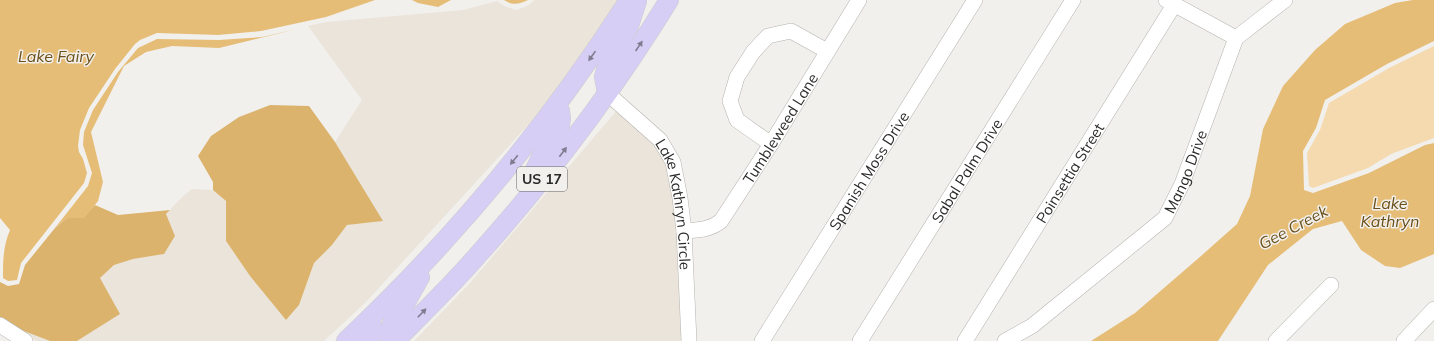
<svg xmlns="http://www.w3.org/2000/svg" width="1434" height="341" font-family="Mulish,sans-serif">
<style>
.built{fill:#eae4da}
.green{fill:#f4daae}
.forest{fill:#dbb36d}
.water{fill:#e5bd77}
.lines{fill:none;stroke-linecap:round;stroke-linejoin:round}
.minor-casing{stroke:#b5b3b0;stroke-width:16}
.major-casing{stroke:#ccc;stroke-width:20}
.minor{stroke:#fff;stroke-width:15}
.major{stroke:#d6cef5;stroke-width:19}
.oneway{fill:#807c8f}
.labels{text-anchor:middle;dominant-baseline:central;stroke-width:3;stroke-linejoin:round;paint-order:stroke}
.shield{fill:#f2f0ed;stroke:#676564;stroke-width:1}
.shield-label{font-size:14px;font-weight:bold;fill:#2b2a29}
.street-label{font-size:15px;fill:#2b2a29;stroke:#f2f0ed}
.water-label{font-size:16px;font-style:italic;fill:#6a4f1a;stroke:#f2f0ed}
</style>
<rect width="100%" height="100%" fill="#f2f0ed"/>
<g class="built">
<path d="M534 0H619L598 33 539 113 365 303 324 341H77L120 314 100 278 114 265 133 259 164 254 175 236 166 214 183 196 192 189 213 190 226 201V241L250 276 286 320 299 305 314 263 332 245 347 225 383 221 335 142 362 100 308 26 326 22 463 10 497 1 506 7 517 10 529 5Z"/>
<path d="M617 110 656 145 668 165 675 199 683 341H414L470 283Z"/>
<path d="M16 328 47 340 50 341H36Z"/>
</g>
<path class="green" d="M1434 46V138L1391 154 1368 168 1313 188 1309 186 1307 153 1320 130 1329 103 1389 68Z"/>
<g class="forest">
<path d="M270 105 309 106 335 142 383 221 347 225 332 245 314 263 299 305 286 320 250 276 226 241V201L213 190V182L198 156 211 136 239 117Z"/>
<path d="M95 205 118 215 170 210 166 214 175 236 164 254 133 259 114 265 100 278 120 314 77 341H50L16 328 0 318V282L8 286 19 284 25 265 55 228 67 218H83Z"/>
</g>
<g class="water">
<path d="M0 0H375L326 17 261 31 218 35 157 33 140 40 135 44 115 69 89 108 80 130 78 146 79 152 83 159 87 173 84 183 21 263 17 280 8 281 3 278C3 260 3 247 10 230L0 218Z"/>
<path d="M412 0H451L438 7 418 3Z"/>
<path d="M504 0H528C519 4 513 6 504 0Z"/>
<path d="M1413 0H1434V41L1387 64 1325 100 1316 128 1303 151 1304 190 1313 193 1369 173 1425 145 1434 143V254L1400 268 1385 266 1361 250 1342 221 1313 229 1268 265 1218 341H1091L1135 313 1201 256 1237 224 1250 196 1263 129 1283 86 1315 50 1345 24 1395 3Z"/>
<path d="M297 29 219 48 172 46 146 52 124 66 91 132 103 182 98 201 90 211 83 218H67L55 228 88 186 92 173 83 145 84 132 93 110 118 72 138 48 157 39 219 40 262 37Z"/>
</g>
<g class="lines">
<g class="minor-casing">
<g id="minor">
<path d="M1166 0 1236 38"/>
<path id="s1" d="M607 93 660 140 673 162 680 198 684 231 689 341"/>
<path d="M771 144 737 120 730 101 737 77 753 52 768 36 791 31 827 51"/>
<path id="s2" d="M684 231C698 230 710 230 721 221L771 144 859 0"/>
<path d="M0 325 25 341"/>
<path id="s3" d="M762 341 975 0"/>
<path id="s4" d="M860 341 1073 0"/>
<path id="s5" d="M965 341 1174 5"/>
<path id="s6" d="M1005 341 1032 326 1165 218 1182 184 1236 38 1285 0"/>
<path d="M1276 341 1331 285"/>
<path d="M1404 341 1434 309"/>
</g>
</g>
<g class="major-casing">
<g id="major">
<path d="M607 93 604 77 607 66 629 26 637 1"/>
<path d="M527 186 544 151 560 126 561 118 560 111 556 107"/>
<path d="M346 341C454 239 549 125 629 0"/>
<path d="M369 341C374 334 373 326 370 318"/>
<path d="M391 341C388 324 394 320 403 307 409 298 414 287 420 277"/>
<path d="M395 341C423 313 451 286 477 256 548 177 613 91 669 0"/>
</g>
</g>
<use href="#minor" class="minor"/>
<use href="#major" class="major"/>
</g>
<defs><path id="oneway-solid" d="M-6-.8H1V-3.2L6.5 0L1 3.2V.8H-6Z"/></defs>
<g class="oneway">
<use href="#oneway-solid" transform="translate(639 46) rotate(-56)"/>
<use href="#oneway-solid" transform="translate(592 56) rotate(125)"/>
<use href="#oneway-solid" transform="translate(563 152) rotate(-53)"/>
<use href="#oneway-solid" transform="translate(514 160) rotate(129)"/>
<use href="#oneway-solid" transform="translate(422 313) rotate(-46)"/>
</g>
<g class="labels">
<rect class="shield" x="517" y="167" width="50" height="24" rx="3"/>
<g class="shield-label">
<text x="542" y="179">US 17</text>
</g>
<g class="street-label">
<text stroke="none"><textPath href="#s2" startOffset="149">Tumbleweed Lane</textPath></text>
<text stroke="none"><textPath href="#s3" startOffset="201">Spanish Moss Drive</textPath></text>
<text stroke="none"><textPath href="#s4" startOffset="201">Sabal Palm Drive</textPath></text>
<text stroke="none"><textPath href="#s6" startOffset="253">Mango Drive</textPath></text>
<text stroke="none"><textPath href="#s5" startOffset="198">Poinsettia Street</textPath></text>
<text stroke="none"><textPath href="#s1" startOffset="138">Lake Kathryn Circle</textPath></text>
</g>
<g class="water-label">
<text x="56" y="56">Lake Fairy</text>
<text x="1390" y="203">Lake<tspan x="1390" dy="18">Kathryn</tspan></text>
<text transform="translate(1293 227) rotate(-28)">Gee Creek</text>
</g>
</g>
</svg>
